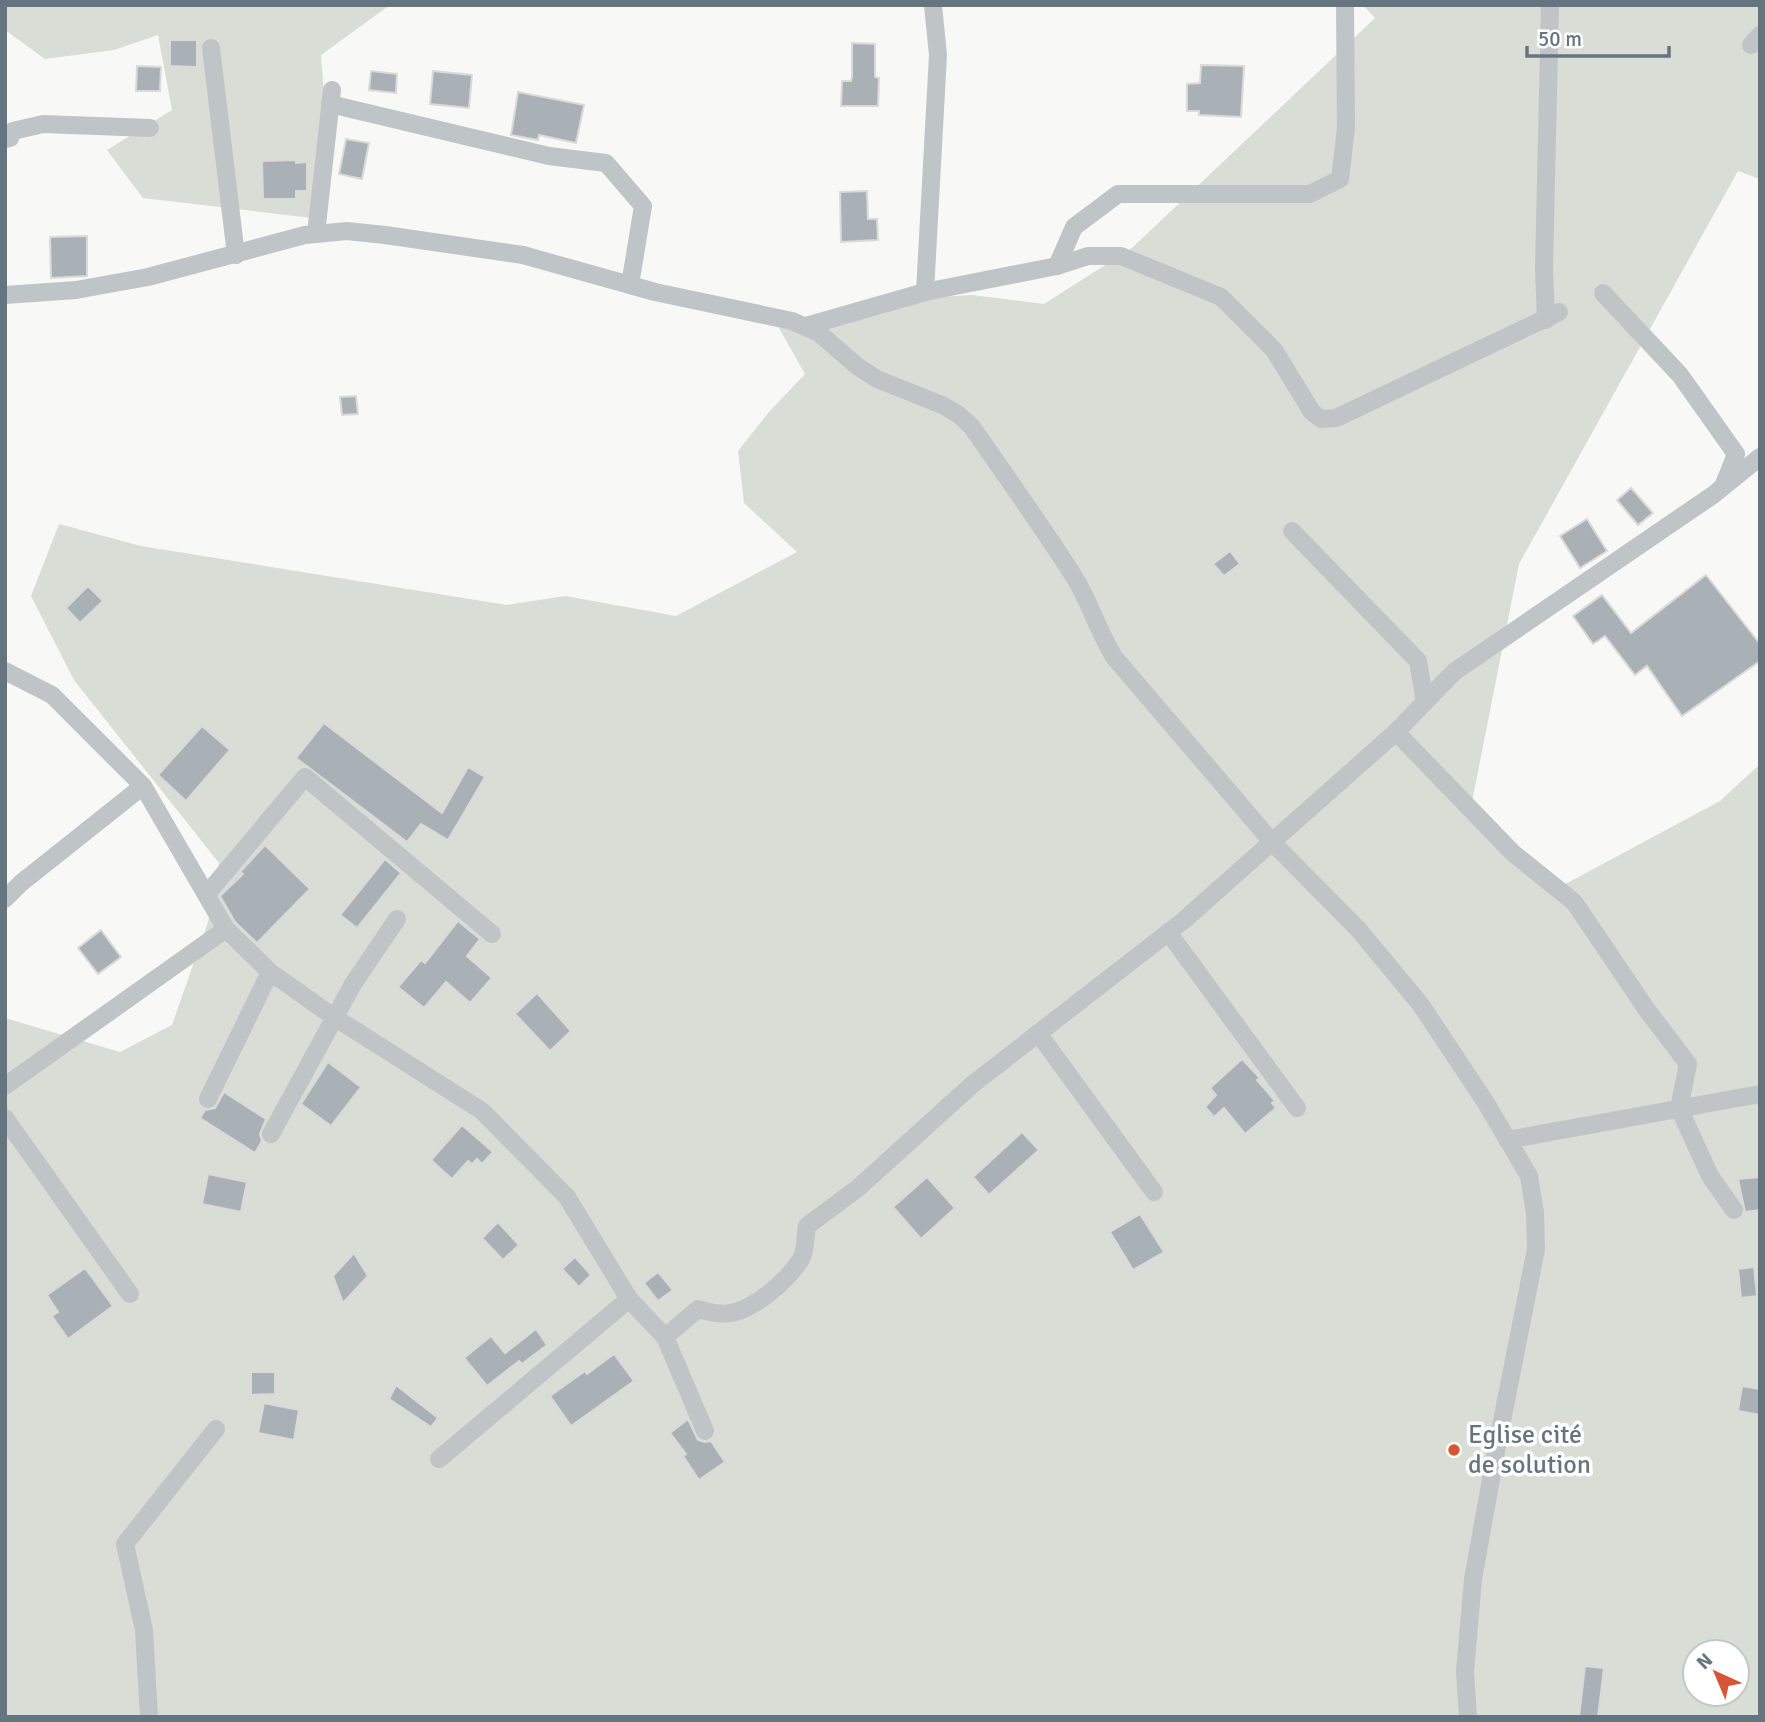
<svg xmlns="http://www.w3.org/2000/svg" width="1765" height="1722" font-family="Signika,sans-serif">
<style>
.green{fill:#d8ddd5;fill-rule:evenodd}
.building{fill:#a9b1b6;stroke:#dadad8;stroke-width:2}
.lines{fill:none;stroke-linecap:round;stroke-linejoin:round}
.minor{stroke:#bfc4c7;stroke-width:18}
.poi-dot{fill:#d75537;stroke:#fff;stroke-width:2.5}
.labels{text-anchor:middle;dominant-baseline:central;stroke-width:7;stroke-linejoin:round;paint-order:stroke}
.poi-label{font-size:26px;fill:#65757f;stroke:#fff;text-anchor:start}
</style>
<rect width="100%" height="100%" fill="#f8f8f6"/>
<g class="green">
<path d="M5 5H390L321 55 328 146 312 218 143 198 107 150 172 110 158 35 114 50 45 59 5 30Z"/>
<path d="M1363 5H1760V179L1738 171 1519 564 1471 807 1558 888 1720 801 1760 764V1717H5V1018L120 1052 172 1025 208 922 219 863 74 680 31 596 59 524 141 546 507 605 565 596 676 616 797 552 744 503 738 451 769 412 805 374 779 328 869 301 972 295 1044 304 1132 248 1375 18ZM1695 1652H1737V1694H1695Z"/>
</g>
<g class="building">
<path d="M170 40H197V67L170 66Z"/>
<path d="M852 43 875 44V77L879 78 878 106H841L842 81H851L852 77Z"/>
<path d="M1201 65 1244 66 1241 117 1199 115V111H1187V84L1200 83Z"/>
<path d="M137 66 161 67 160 91H136Z"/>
<path d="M371 71 397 74 396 93 369 90Z"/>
<path d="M433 71 472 75 469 108 430 104Z"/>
<path d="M518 92 584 105 576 143 539 135 538 140 511 135Z"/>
<path d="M346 139 369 143 362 179 339 174Z"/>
<path d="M296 160V163L307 162V191H296V199H263L262 161Z"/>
<path d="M867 191 868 219H877L878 240 841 242 840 192Z"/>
<path d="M87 236V276L51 278 50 237Z"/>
<path d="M356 396 358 414 342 415 340 397Z"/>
<path d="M1631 488 1653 513 1638 525 1617 500Z"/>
<path d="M1587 519 1607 551 1580 568 1560 536Z"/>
<path d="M1230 551 1240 564 1224 576 1213 564Z"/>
<path d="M1706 575 1760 644V661L1682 716 1647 666 1635 675 1605 636 1593 644 1573 616 1602 595 1631 633Z"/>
<path d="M88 586 103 601 80 623 66 608Z"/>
<path d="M324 723 442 813 468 767 485 777 448 840 421 824 407 842 296 758Z"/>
<path d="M202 726 230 750 186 801 158 775Z"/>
<path d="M265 845 310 889 257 943 235 922 220 896 243 874 240 872Z"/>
<path d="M385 859 401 873 357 928 340 915Z"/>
<path d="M458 921 480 939 467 956 492 978 470 1003 446 982 424 1008 398 987 421 960 425 963Z"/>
<path d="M101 930 121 957 98 974 78 948Z"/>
<path d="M537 993 571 1031 550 1051 515 1014Z"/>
<path d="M1242 1059 1260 1078 1257 1080 1275 1101 1272 1103 1276 1108 1245 1134 1224 1108 1214 1117 1205 1107 1216 1095 1210 1088Z"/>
<path d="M328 1062 361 1087 331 1126 301 1104Z"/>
<path d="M224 1092 266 1119 260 1134 262 1141 255 1153 200 1118 205 1110 215 1108Z"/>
<path d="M462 1125 493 1152 482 1164 477 1159 472 1164 468 1161 452 1179 431 1160Z"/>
<path d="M1022 1132 1039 1150 989 1195 973 1177Z"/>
<path d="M208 1174 247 1182 241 1212 202 1204Z"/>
<path d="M927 1177 955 1208 921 1239 893 1207Z"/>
<path d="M1760 1177V1210L1745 1212 1738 1179Z"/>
<path d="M1140 1214 1164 1252 1133 1270 1110 1232Z"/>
<path d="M498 1222 519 1245 503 1260 482 1238Z"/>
<path d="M354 1253 368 1276 343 1303 333 1276Z"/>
<path d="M575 1257 591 1275 579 1287 562 1269Z"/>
<path d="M1754 1267 1757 1296 1741 1298 1738 1269Z"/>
<path d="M85 1268 113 1306 68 1339 52 1316 58 1312 47 1295Z"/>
<path d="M658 1272 673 1290 658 1301 644 1283Z"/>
<path d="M536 1329 547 1345 522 1364 519 1361 487 1386 464 1358 491 1336 505 1353Z"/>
<path d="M614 1354 634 1381 571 1426 550 1396 585 1371 587 1374Z"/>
<path d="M251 1372H275V1394L251 1395Z"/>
<path d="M396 1385 438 1418 431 1427 389 1399Z"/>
<path d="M1742 1386 1760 1389V1415L1738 1411Z"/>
<path d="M264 1403 299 1410 294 1440 258 1433Z"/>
<path d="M688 1419 698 1440 704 1442 711 1441 725 1462 699 1480 683 1456 686 1454 670 1433Z"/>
<path d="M1585 1666 1604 1668 1598 1717H1579Z"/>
</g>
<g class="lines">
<g class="minor">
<path d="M1751 45 1760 35"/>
<path d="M211 48 236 255"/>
<path d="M330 104 549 156 606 163 643 206 630 285"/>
<path d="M5 139 10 138 13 131 43 124 150 128"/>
<path d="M316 234 332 90"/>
<path d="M1057 266 1074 227 1118 194H1310L1340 179 1346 128 1345 5"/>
<path d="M925 292 938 55 933 5"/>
<path d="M1603 293 1680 375 1736 454 1724 484"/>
<path d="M5 295 76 290 148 277 305 235 347 231 385 235 523 255 655 292 792 321 819 333 857 366 877 379 942 405 958 414 972 427C1006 476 1041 525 1073 575 1090 602 1098 631 1114 657L1272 842 1358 929 1421 1005 1486 1103 1529 1176 1535 1213 1536 1249 1497 1446 1473 1579 1465 1671 1468 1717"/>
<path d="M1546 320 1544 268 1550 5"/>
<path d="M806 326 925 292 1057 266 1088 256H1121L1221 297 1274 350 1312 412 1321 419 1336 418 1559 312"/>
<path d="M1292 531 1418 661 1425 702"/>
<path d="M5 671 52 695 143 786 226 929 270 972 334 1017 482 1111 567 1197 629 1299 439 1459"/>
<path d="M1396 732 1513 853 1574 902 1647 1010 1688 1064 1679 1108 1710 1176 1734 1210"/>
<path d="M207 894 305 777 492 934"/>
<path d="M5 899 21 883 143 786"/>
<path d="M1168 932 1297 1108"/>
<path d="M1038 1033 1154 1192"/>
<path d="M5 1086 226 929"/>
<path d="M208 1099 270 972"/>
<path d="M5 1118 130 1294"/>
<path d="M271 1134 353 984 397 919"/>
<path d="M1507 1140 1760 1094"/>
<path d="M629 1299 665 1337 705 1431"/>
<path d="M665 1337 698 1309C708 1312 721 1315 731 1313 756 1308 788 1280 801 1259 806 1251 805 1236 807 1226L858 1188 973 1084 1183 921 1396 732 1454 672 1713 495 1760 457"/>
<path d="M149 1717 144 1630 125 1544 216 1429"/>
</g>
</g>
<circle class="poi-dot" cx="1454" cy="1450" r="7"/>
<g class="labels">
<g class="poi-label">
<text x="1468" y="1435">Eglise cité<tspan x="1468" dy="30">de solution</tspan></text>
</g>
</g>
<rect width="1765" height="1722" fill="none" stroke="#65757f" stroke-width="14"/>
<g transform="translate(1716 1673) rotate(316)"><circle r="33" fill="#ffffff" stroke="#c1c8cc" stroke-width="2"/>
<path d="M0-5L12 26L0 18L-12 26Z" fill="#d75537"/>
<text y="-10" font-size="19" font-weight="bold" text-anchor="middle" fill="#65757f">N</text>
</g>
<path d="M1527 46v10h142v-10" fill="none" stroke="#65757f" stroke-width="3.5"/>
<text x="1538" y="46" font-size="21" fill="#65757f" stroke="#ffffff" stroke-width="5" paint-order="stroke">50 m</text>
</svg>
